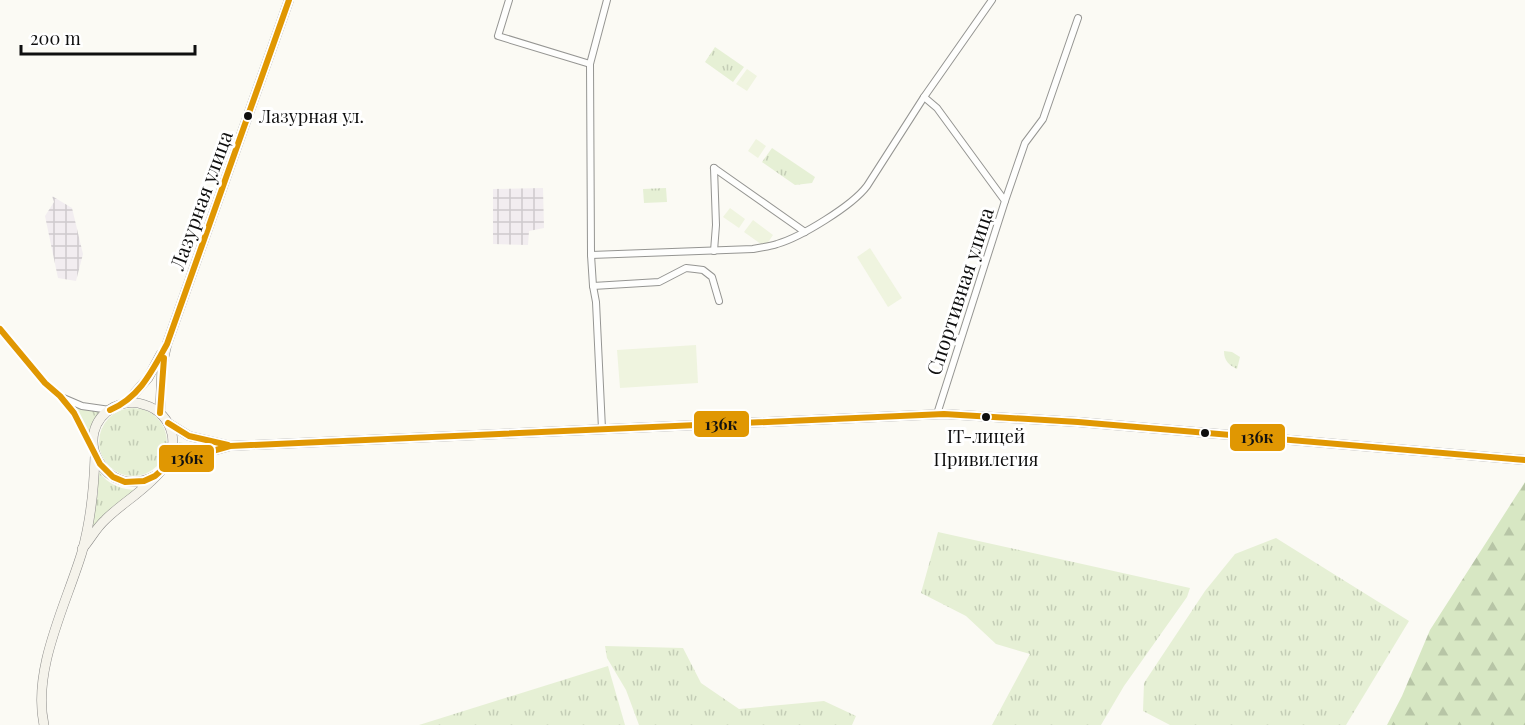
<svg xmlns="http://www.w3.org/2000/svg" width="1525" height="725" font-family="'Playfair Display',serif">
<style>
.industrial{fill:url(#industrial-grid)}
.grass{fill:url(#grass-tufts)}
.forest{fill:url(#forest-firs)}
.pitch{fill:#eff4df}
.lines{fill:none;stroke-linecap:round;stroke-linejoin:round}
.street-casing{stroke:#959592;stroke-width:8}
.secondary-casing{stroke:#8c8b89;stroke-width:10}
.street{stroke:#fefefd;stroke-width:6}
.secondary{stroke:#f5f3eb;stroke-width:9}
.bus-1-casing{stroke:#fff;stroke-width:10}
.bus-1{stroke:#e09702;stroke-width:6}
.bus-dot{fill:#0f0f0f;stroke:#fff;stroke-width:2}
.labels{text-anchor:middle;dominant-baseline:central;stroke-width:6;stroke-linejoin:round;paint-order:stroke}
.bus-label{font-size:18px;fill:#0f0f0f;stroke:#fff;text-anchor:start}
.street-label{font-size:20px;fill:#0f0f0f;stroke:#fff}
.line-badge{stroke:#fff;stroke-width:2}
.pale-badge-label{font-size:16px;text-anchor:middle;font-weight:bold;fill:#111}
</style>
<defs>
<pattern id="industrial-grid" width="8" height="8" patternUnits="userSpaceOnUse" patternTransform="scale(1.5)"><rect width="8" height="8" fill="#f2edf0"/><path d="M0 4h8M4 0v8" fill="none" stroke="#cecacd"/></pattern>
<pattern id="grass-tufts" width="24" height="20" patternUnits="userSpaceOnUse" patternTransform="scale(1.5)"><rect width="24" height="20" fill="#e6f0d5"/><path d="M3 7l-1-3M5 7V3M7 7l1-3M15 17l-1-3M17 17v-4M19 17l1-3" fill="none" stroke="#c4cdb6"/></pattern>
<pattern id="forest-firs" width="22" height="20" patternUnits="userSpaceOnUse" patternTransform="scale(1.5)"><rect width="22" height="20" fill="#d7e7c3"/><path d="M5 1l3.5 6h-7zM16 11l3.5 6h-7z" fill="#b7c5a6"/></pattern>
</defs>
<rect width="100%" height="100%" fill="#fbfaf4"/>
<g class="industrial">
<path d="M543 188 544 228 529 231 528 245 493 244V189Z"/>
<path d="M52 196 72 208 83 254 76 281 58 278 45 216 54 202Z"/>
</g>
<g class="grass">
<path d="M715 47 744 67 733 82 705 62Z"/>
<path d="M772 148 815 177 812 183 795 185 762 162Z"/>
<path d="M666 188 667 202 644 203 643 189Z"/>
<path d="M1224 351 1232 352 1240 357 1237 369C1229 365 1224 361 1224 351Z"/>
<path d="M68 403 85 410 103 412 90 438 82 421Z"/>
<circle cx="133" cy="442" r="34"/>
<path d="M179 442 207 449 177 460Z"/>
<path d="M98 471C109 485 121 490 138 490L87 539 98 493Z"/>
<path d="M938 532 1190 588 1187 597 1124 686 1101 725H992L1030 654 996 644 966 616 921 593Z"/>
<path d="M1276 538 1409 621 1346 725H1170L1143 711 1144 683 1205 591 1235 554Z"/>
<path d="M605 646 683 648 701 683 739 709 824 701 856 716 852 725H639L626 690 607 658Z"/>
<path d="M608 666 625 725H419Z"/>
</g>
<path class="forest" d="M1525 482V725H1387L1402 696 1430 630Z"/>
<g class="pitch">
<path d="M747 69 757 76 747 91 736 84Z"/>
<path d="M756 139 766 146 758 158 748 151Z"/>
<path d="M730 208 745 219 739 228 723 217Z"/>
<path d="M753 220 773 235 765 247 744 232Z"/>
<path d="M870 248 902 298 888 307 857 257Z"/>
<path d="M696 345 698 383 620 388 617 350Z"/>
</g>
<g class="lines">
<g class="street-casing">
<g id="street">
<path d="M509 0 498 36 590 64"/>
<path d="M607 0 590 64 591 255 753 249C761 247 769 247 777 244 801 237 852 206 867 186L924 97 992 0"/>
<path d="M924 97 937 108 1005 201 937 414"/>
<path d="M714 168 805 232"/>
<path d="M714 168 716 225 714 251"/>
<path d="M1005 201 1025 143 1043 119 1078 18"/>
<path d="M591 255 593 286 596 302 602 429"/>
<path d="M593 286 659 282 686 268 695 269 703 270 712 277 719 301"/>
<path d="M0 329 45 383 60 396 74 413 93 450"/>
<path d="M61 397 82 406 110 410"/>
</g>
</g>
<g class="secondary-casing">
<g id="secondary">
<path d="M126 403 148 378 161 354"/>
<path d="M160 413 162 366 167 344 289 0"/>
<path d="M168 423 189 436 227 445"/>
<path d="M164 468 191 457 230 446 944 414 1078 422 1525 460"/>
<path d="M82 549C90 540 96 528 105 520 127 497 180 472 172 434 169 420 159 409 145 405 135 401 124 402 114 407 68 432 105 503 155 476"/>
<path d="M44 725C32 669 66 605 82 552 91 520 94 488 95 456"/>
</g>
</g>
<use href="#street" class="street"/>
<use href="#secondary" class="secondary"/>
<g class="bus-1-casing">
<g id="bus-1">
<path d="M0 329 45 383 60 396 74 413 100 464 113 477 125 482 144 481 155 476 164 468 191 457 230 446 944 414 1078 422 1525 460"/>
<path d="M110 410C140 397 152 371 167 344L289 0"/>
<path d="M160 413 164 358"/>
<path d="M168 423 189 436 228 445"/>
</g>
</g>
<use href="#bus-1" class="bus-1"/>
</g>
<g class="bus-dot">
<circle cx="248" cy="116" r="5"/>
<circle cx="986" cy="417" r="5"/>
<circle cx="1205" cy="433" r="5"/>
</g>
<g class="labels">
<g class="bus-label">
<text x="259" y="116">Лазурная ул.</text>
<text x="986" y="436" text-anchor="middle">IT-лицей<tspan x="986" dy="23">Привилегия</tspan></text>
</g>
<g class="street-label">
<text transform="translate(200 200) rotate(-70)">Лазурная улица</text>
<text transform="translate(959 291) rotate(-72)">Спортивная улица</text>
</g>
</g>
<g class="line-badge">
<rect x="693" y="410" width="57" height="28" rx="6" fill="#e09702"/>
<rect x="1229" y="423" width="57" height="29" rx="6" fill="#e09702"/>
<rect x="158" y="444" width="57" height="29" rx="6" fill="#e09702"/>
</g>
<g class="pale-badge-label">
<text x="721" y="430">136к</text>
<text x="1257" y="443">136к</text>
<text x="187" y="464">136к</text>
</g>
<path d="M21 45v9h174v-9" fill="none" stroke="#0f0f0f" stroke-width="3"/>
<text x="30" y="45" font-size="18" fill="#0f0f0f" stroke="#ffffff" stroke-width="4.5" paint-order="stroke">200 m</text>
</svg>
